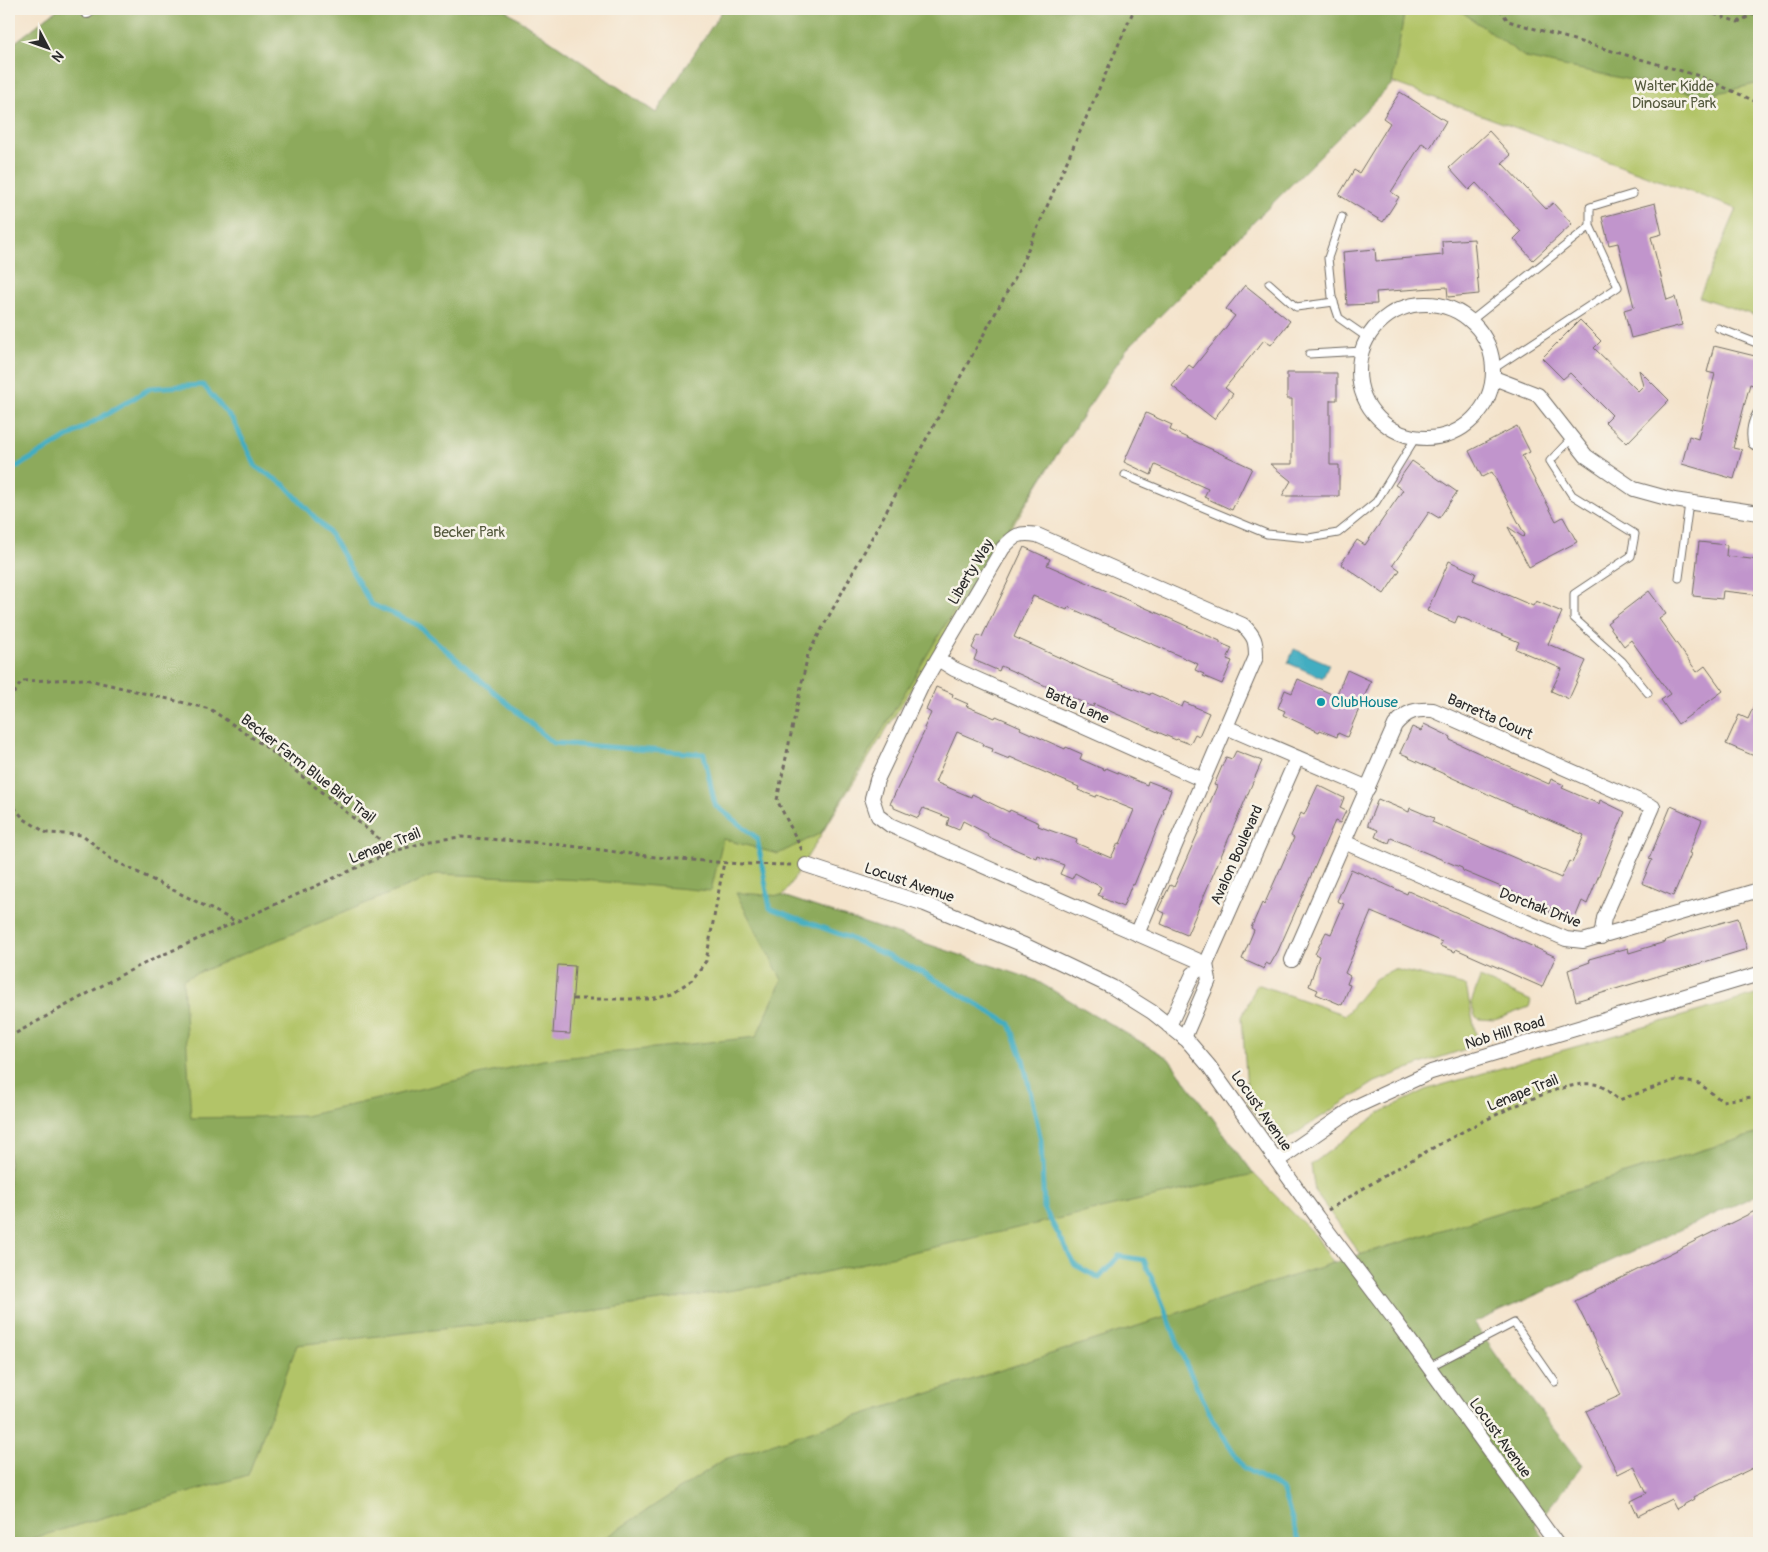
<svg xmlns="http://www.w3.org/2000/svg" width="1768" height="1552" font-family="Pangolin,sans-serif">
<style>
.green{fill:#b2c468;stroke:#6e784a}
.forest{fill:#8daa5c;stroke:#5c6a44}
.water{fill:#42adc1;stroke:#366c76}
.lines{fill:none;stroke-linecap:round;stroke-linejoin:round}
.stream{stroke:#42adc1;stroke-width:5}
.building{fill:#c195cc;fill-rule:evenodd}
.lane-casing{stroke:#716b63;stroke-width:9}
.street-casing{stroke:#716b63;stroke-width:16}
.path{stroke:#716b63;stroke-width:3;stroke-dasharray:4 4;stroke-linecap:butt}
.lane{stroke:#fff;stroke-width:7}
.street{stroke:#fff;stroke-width:14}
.culture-dot{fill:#0f9aa8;stroke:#f7f3e8;stroke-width:2}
.labels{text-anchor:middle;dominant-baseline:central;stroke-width:5;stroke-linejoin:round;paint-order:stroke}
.park-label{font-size:15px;fill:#54593d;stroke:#f7f3e8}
.street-label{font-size:15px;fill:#2b2b2b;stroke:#f7f3e8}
.culture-label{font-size:15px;fill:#0d838f;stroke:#f7f3e8;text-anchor:start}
</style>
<rect width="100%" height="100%" fill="#f7f3e8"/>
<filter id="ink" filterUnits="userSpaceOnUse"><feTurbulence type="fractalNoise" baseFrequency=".02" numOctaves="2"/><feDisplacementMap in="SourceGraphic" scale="10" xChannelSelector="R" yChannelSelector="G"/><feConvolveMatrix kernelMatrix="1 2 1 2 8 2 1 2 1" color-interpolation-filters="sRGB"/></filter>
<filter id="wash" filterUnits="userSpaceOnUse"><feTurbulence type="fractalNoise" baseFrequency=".0096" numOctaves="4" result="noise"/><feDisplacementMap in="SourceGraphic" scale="20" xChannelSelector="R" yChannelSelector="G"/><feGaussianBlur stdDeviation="1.12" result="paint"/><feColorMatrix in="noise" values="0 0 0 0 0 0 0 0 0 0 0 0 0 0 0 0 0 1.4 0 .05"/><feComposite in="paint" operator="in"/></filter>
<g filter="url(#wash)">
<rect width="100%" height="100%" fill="#f4e3cb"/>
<g class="green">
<path d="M58 9H504L656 113 737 9H1759V317L1699 297 1737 209 1307 51 783 896 1035 980 1168 1058 1254 1174 1316 1236 1333 1263 1320 1268 1517 1543H9V47Z"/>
<path d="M1394 969 1466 986 1478 1045 1426 1062 1375 1082 1278 1145 1248 1104 1242 1017 1257 984 1345 1015 1375 979Z"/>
<path d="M1480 978 1531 1001 1529 1007 1495 1020 1479 1019 1475 1016 1471 1003Z"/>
<path d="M1759 994V1133L1361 1255 1315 1192 1311 1165 1379 1113 1428 1089Z"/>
</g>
<g class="forest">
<path d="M58 9H504L656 113 723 9H1405L1392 84 1126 350 948 620 821 833 778 854 723 839 711 891 583 880 437 874 183 979 191 1118 305 1116 543 1060 756 1037 782 980 736 893 783 896 1035 980 1168 1058 1254 1174 768 1285 550 1317 297 1345 248 1475 17 1543H9V47Z"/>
<path d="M1458 9H1759V83L1706 96 1526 58Z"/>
<path d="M1759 1133V1194L1474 1323 1499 1359 1583 1465 1535 1525 1548 1543H597L725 1459 1333 1263Z"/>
</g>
<path class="water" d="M1294 649 1329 664 1323 678 1288 663Z"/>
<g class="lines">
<path class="stream" d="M9 470 13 469 151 388 203 385 234 422 256 467 285 485 331 535 371 604 416 624 553 743 704 754 715 805 757 838 770 908 847 937 924 973 1010 1024 1023 1059 1041 1140 1044 1208 1075 1265 1099 1278 1119 1256 1144 1260 1161 1300 1186 1364 1213 1420 1244 1468 1282 1489 1300 1543"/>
</g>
<g id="blocks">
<g class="building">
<path d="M1400 92 1446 121 1430 148 1422 143 1391 192 1399 197 1383 222 1339 195 1354 170 1359 173 1390 123 1383 118Z"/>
<path d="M1489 131 1511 155 1502 163 1546 209 1553 203 1572 224 1533 260 1514 239 1521 232 1476 183 1469 190 1449 168Z"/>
<path d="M1655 203 1662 234 1651 237 1667 300 1675 297 1682 325 1631 338 1624 310 1634 307 1618 243 1609 245 1602 217Z"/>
<path d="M1474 239 1479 294 1448 297 1447 287 1376 292 1377 304 1347 305 1343 252 1375 249 1376 261 1443 255 1442 241Z"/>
<path d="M1245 285 1290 321 1271 345 1264 340 1225 388 1233 394 1214 419 1172 386 1189 365 1193 368 1235 316 1226 309Z"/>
<path d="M1580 320 1601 341 1594 348 1638 391 1643 386 1639 370 1669 400 1627 443 1605 422 1612 415 1570 373 1563 379 1542 358Z"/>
<path d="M1714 346 1759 357V387L1750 384 1733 448 1742 450 1734 479 1682 464 1689 436 1698 439 1715 374 1707 372Z"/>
<path d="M1287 373H1337V400H1330V465H1339V496H1282L1291 481 1270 464H1292V399H1287Z"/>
<path d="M1146 413 1172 425 1170 430 1252 468 1232 510 1204 497 1208 489 1155 465 1151 475 1124 462Z"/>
<path d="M1517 426 1530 452 1522 456 1556 521 1563 517 1577 542 1529 567 1508 527 1523 537 1525 535 1492 472 1482 477 1469 451Z"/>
<path d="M1412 461 1457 492 1439 518 1429 512 1393 565 1400 570 1384 594 1341 564 1357 540 1365 545 1403 490 1395 485Z"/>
<path d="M1699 542 1727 545 1726 556 1759 560V595L1723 591 1722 599 1693 596Z"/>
<path d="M1024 547 1050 559 1047 565 1171 619 1220 641V643L1232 648 1227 659 1232 661 1222 684 1203 676 1204 674 1195 670 1198 664 1068 607 1067 610 1033 596 1014 637 1089 671 1150 695 1151 693 1182 707 1184 702 1209 713 1199 736 1195 734 1190 744 1177 739 1176 740 1094 704 1093 707 1001 666 999 671 974 660 977 652 972 648 978 635 982 637Z"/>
<path d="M1449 561 1476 573 1473 580 1533 606 1536 601 1562 612 1548 644 1586 661 1569 699 1551 691 1562 669 1516 649 1519 642 1458 616 1455 623 1427 611Z"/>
<path d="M1649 591 1666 614 1659 619 1697 672 1705 666 1723 691 1678 724 1661 700 1670 694 1631 640 1624 646 1607 623Z"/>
<path d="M1347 670 1371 681 1347 737 1338 733 1337 737 1320 730 1319 732 1283 715 1285 711 1278 708 1285 690 1292 693 1298 679 1336 696Z"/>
<path d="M936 687 953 694 952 697 968 704 966 706 995 718 996 716 1021 727 1020 729 1065 749 1066 747 1082 754 1080 759 1105 770 1106 768 1147 785 1148 781 1171 790 1163 811 1164 812 1134 885 1132 884 1123 907 1102 898 1103 897 1098 895 1101 887 1075 873 1072 879 1060 874 1064 865 1037 855 1036 858 1019 851 987 836 988 834 963 821 959 830 947 825 949 818 923 808 918 818 894 808V806L890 804 926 728H924L931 713 926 710ZM957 732 983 743 982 745 993 749 992 752 1009 759 1010 757 1053 776 1079 787 1078 790 1096 797 1097 795 1134 810 1120 844 1118 843 1111 858 1076 843 1077 840 1038 826 1039 823 1010 810 1009 812 972 794 971 797 935 782Z"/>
<path d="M1759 694V758L1726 744 1739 715 1748 719Z"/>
<path d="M1424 724 1451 737 1450 740 1508 766 1549 784 1551 779 1564 785 1562 788 1599 804 1600 800 1625 812 1587 904 1582 901 1573 923 1554 915V914L1549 912 1551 908 1463 871 1462 868 1391 838 1389 843 1375 837 1378 830 1368 826V824L1378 799 1409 812 1410 808 1434 818 1432 822 1561 878 1569 861 1572 863 1584 835 1512 805 1409 758 1410 757 1400 753 1412 727 1421 731Z"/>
<path d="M1236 751 1262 761 1187 935 1161 924 1165 913 1158 910 1170 885 1174 887 1200 828H1199L1217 786 1214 785 1226 757 1232 759Z"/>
<path d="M1318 785 1344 798 1340 808 1346 811 1340 823 1335 821 1278 951 1270 965 1266 963 1264 969 1242 959 1254 930 1251 928 1262 903 1264 905 1294 838 1291 836 1301 813 1304 815Z"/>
<path d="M1671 806 1702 820 1689 853 1691 854 1673 896 1642 883 1652 860 1649 859Z"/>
<path d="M1351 869 1407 894 1408 891 1554 956 1555 958 1542 987 1456 949 1455 952 1440 946 1442 942 1371 912 1345 973 1350 976 1347 984 1350 985 1342 1005 1316 994 1318 990 1309 986 1319 956 1315 954 1326 932 1331 934 1344 904 1337 901Z"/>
<path d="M1738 918 1747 949 1576 1001 1568 970 1590 962 1589 959 1628 948 1629 953 1665 942 1664 941 1692 931Z"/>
<path d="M558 965 575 966 570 1034 553 1033Z"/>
<path d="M1759 1209V1465L1693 1497 1694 1499 1676 1509 1671 1499 1638 1516 1631 1501 1647 1493 1634 1466 1618 1474 1586 1411 1621 1395 1575 1301Z"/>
</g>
</g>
</g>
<g filter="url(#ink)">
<use href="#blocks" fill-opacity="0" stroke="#716b63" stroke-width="1"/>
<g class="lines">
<g class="lane-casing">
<g id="lane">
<path d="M1342 217 1328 258 1332 297 1339 318 1368 338"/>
<path d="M1590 226V207L1633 194"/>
<path d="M1269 283 1296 307 1334 302"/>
<path d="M1472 320 1590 226 1618 287 1493 369"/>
<path d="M1718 328 1759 344"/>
<path d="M1309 354 1363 351"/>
<path d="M1759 410C1751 421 1749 431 1752 444L1759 449"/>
<path d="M1572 438 1550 461 1572 495 1635 534 1631 556 1574 594V618L1622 661 1648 693"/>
<path d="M1125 475 1267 534 1309 538 1338 533 1376 502 1416 437"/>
<path d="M1679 578 1689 503"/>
<path d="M1429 1367 1514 1323 1555 1382"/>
</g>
</g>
<g class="street-casing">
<g id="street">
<path d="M86 9 87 11"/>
<circle cx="1426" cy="371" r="67"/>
<path d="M1494 378 1538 395 1586 456 1634 489 1674 500 1759 513"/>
<path d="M938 659 954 669 1203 780"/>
<path d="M1226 727 1368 788"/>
<path d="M1344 842 1566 939 1583 941 1759 890"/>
<path d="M806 865 925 904 1024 945 1112 987 1152 1012 1186 1039 1209 1066 1317 1217 1392 1316 1556 1543"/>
<path d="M1137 934 1256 657C1256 641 1255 637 1243 625L1037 535C1019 532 1015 535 1003 548L921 687 877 780 872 798 878 816 890 825 1206 964"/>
<path d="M1292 960 1395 725C1407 711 1415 709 1433 710L1653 807 1604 918 1601 937"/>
<path d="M1169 1026 1193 974 1206 964 1297 758"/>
<path d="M1184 1038 1209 980 1206 964"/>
<path d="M1277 1161 1355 1107 1431 1072 1759 974"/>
</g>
</g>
<g class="path">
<path d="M1500 9 1508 21 1699 76 1759 103"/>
<path d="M1699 9 1738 22 1759 11"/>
<path d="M9 700 22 681 85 679 210 709 266 747 394 851"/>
<path d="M9 801 24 819 47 833 83 835 111 859 237 922"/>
<path d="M802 850 777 800 808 654 1018 272 1132 14 1136 9"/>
<path d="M573 999H651L672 993 692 980 706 961 724 862"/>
<path d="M9 1037 121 975 158 957 394 851 430 841 461 837 555 844 655 857 741 864 792 865"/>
<path d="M1328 1210C1374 1182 1551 1071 1598 1085 1605 1087 1613 1096 1619 1100L1676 1080 1700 1084 1722 1101 1759 1096"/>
</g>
<use href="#lane" class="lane"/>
<use href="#street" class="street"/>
</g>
</g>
<circle class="culture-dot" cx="1321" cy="702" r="5"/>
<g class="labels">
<g class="park-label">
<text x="1674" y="86">Walter Kidde<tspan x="1674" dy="17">Dinosaur Park</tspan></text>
<text x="469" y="532">Becker Park</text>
</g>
<g class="street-label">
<text transform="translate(971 572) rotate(-59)">Liberty Way</text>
<text transform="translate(1077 706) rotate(24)">Batta Lane</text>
<text transform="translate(1490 717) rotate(24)">Barretta Court</text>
<text transform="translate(308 769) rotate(38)">Becker Farm Blue Bird Trail</text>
<text transform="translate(385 846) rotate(-21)">Lenape Trail</text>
<text transform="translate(1237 855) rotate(-66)">Avalon Boulevard</text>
<text transform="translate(909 883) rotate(19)">Locust Avenue</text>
<text transform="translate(1540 908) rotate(21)">Dorchak Drive</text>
<text transform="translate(1505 1033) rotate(-17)">Nob Hill Road</text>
<text transform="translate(1523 1093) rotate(-22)">Lenape Trail</text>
<text transform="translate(1261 1111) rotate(55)">Locust Avenue</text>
<text transform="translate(1500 1438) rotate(54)">Locust Avenue</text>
</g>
<g class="culture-label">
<text x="1331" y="702">ClubHouse</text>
</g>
</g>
<rect width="1768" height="1552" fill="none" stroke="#f7f3e8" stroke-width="30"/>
<g transform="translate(48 48) rotate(131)" stroke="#f7f3e8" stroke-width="4" paint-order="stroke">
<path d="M0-4L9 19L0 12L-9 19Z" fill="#2b2b2b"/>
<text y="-8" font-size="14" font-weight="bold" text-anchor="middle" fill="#2b2b2b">N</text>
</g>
</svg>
